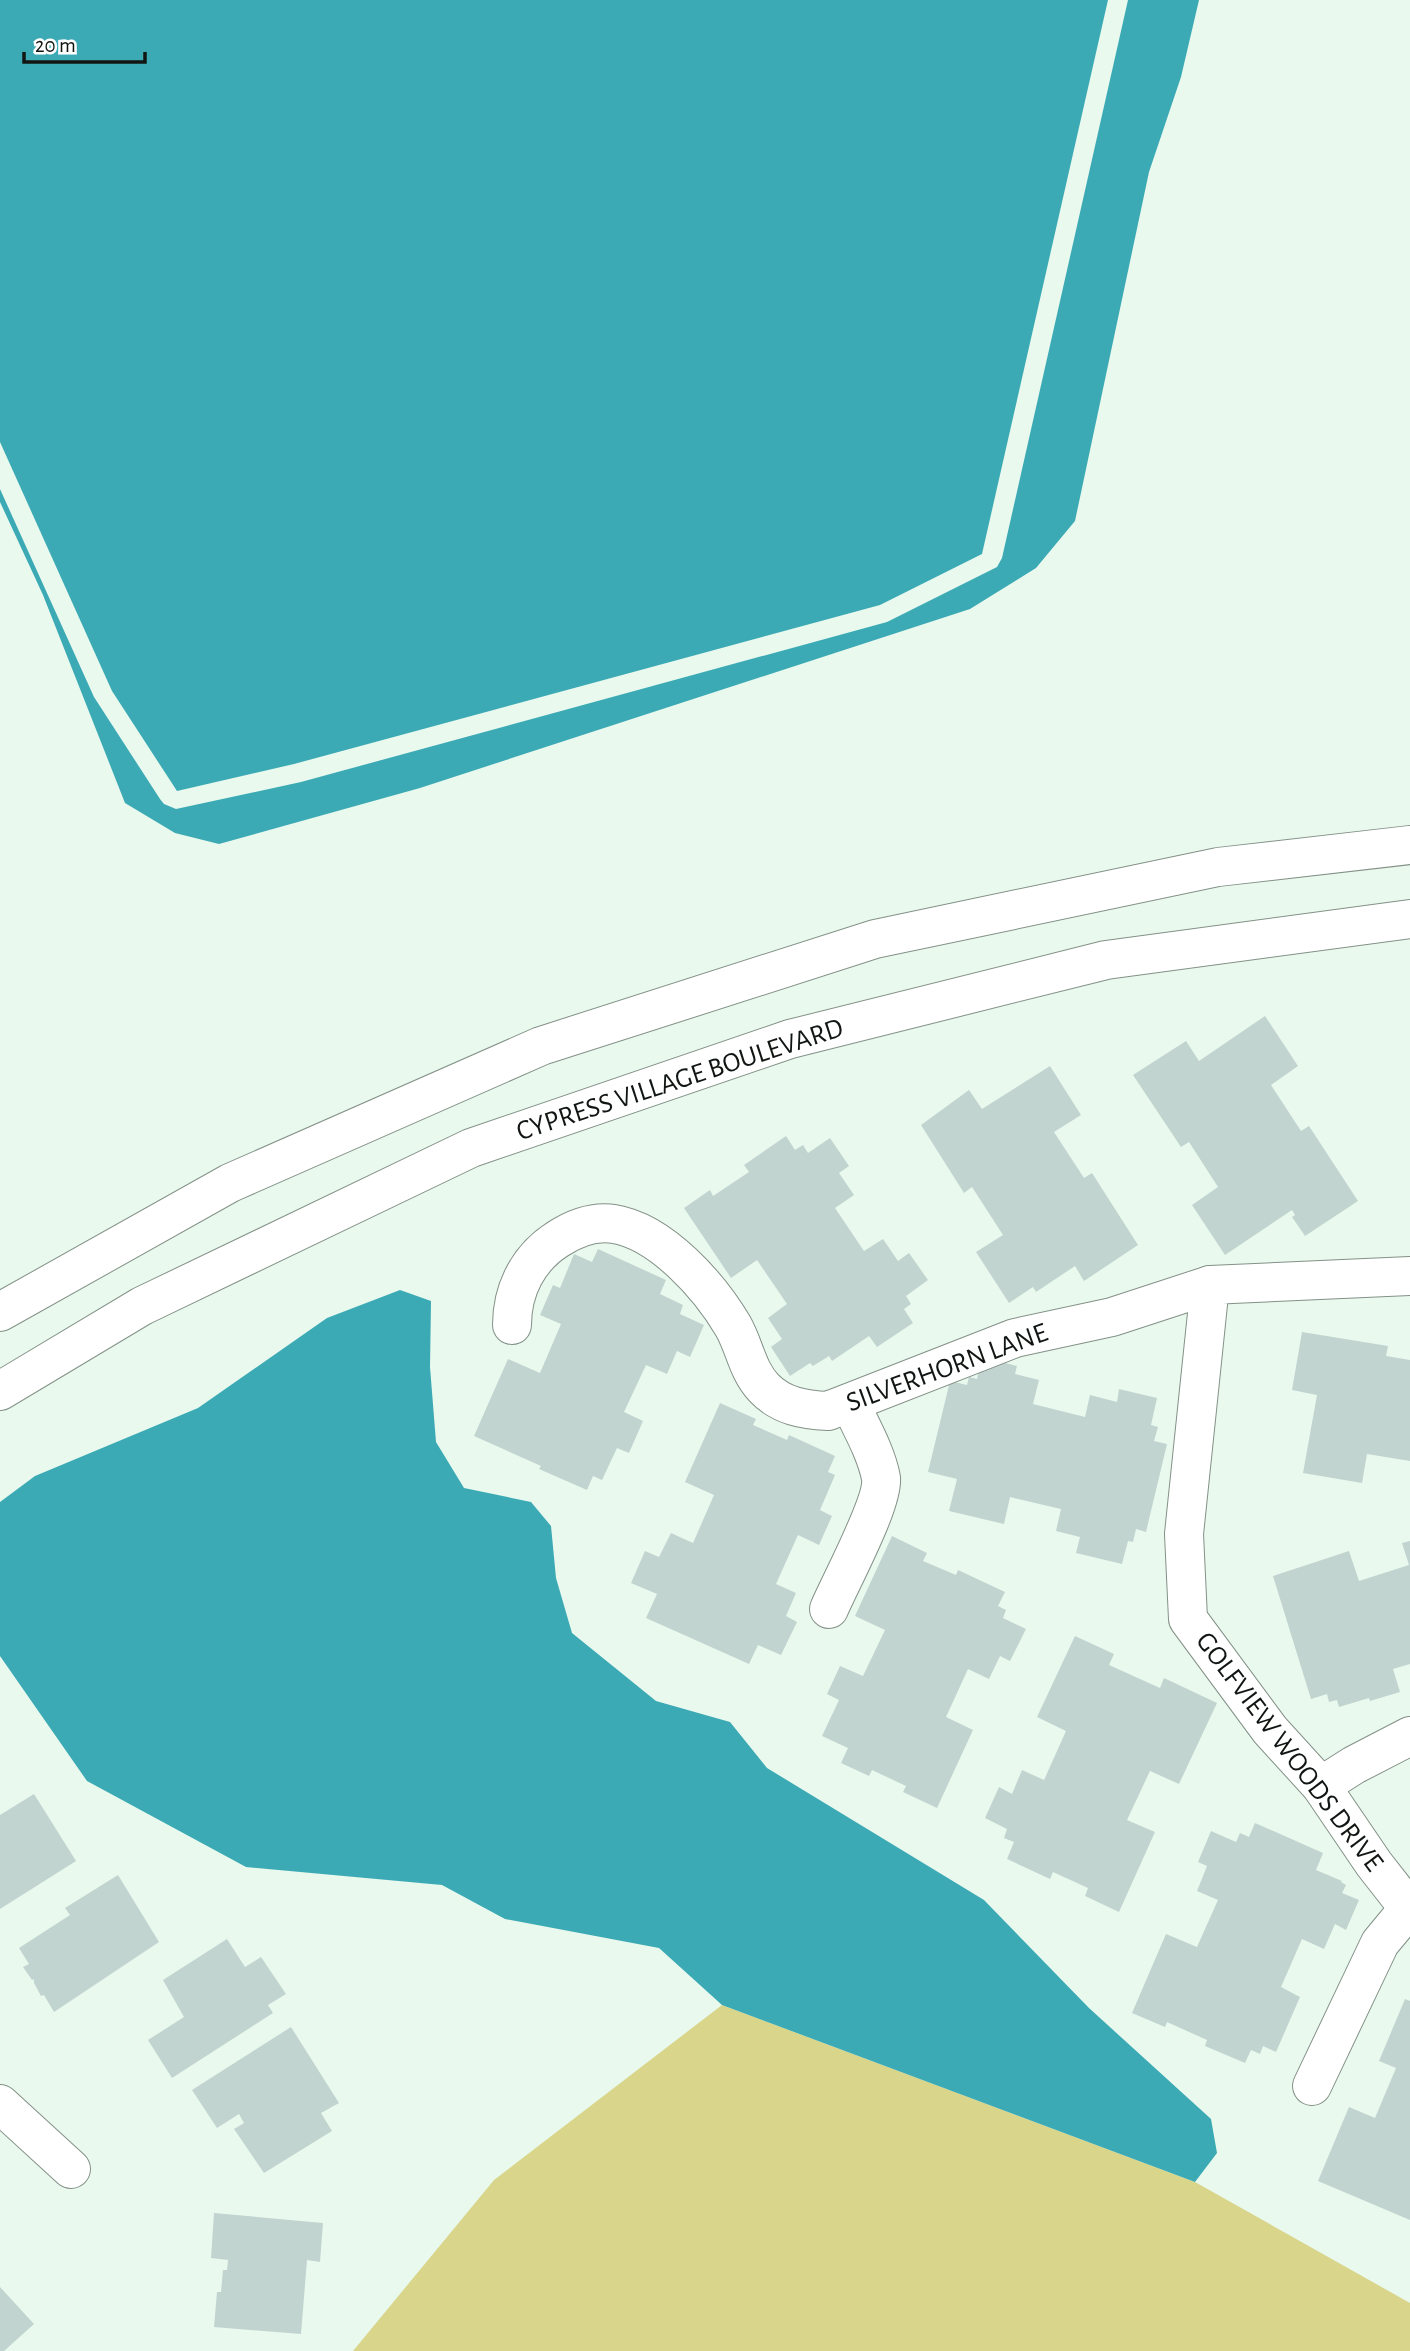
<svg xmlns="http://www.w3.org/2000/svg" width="1410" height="2351" font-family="'Alegreya Sans',sans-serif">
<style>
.green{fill:#d9d58b}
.water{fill:#3caab5}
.building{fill:#c1d4d0}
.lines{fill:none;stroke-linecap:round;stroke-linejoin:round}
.minor-casing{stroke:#839187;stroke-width:40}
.minor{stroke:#fff;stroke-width:38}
.labels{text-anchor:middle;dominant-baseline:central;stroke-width:6;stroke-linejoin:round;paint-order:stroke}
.street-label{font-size:28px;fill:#111612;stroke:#fff}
</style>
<rect width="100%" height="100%" fill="#e9f9ee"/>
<path class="green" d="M722 2005 1195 2182 1410 2303V2351H353L494 2180Z"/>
<g class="water">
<path d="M0 0H1108L982 554 880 605 294 764 177 791 112 691 0 442Z"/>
<path d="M1128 0H1199L1181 77 1149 172 1075 521 1036 568 970 609 420 788 219 844 175 833 125 803 43 595 0 502V489L94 697 160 799 164 804 176 809 301 782 887 622 997 567 1002 558Z"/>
<path d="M400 1290 431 1301 430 1367 436 1442 464 1488 531 1502 551 1526 556 1578 572 1633 656 1701 730 1722 767 1768 984 1900 1089 2008 1211 2119 1217 2153 1195 2182 722 2005 659 1948 505 1919 442 1885 246 1867 87 1781 0 1656V1502L35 1476 198 1408 327 1318Z"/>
</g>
<g class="building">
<path d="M1265 1016 1298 1066 1271 1085 1301 1131 1309 1126 1358 1201 1305 1236 1292 1217 1295 1215 1292 1210 1225 1255 1192 1205 1218 1187 1189 1142 1181 1147 1133 1075 1186 1041 1199 1061Z"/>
<path d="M1050 1066 1081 1115 1054 1132 1084 1178 1092 1173 1138 1245 1084 1281 1075 1266 1036 1292 1033 1287 1009 1303 976 1252 1003 1235 972 1187 964 1193 921 1125 969 1090 982 1109Z"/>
<path d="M786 1136 795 1150 803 1145 808 1153 830 1138 849 1166 839 1173 854 1195 835 1208 864 1251 883 1239 898 1261 909 1253 928 1280 906 1296 911 1304 904 1309 913 1323 877 1347 869 1336 832 1361 829 1356 813 1366 810 1363 790 1376 771 1347 782 1339 768 1318 787 1304 757 1260 731 1278 684 1208 710 1190 713 1196 749 1172 744 1165Z"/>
<path d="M598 1249 666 1280 660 1294 683 1305 680 1314 704 1325 690 1357 677 1351 667 1374 646 1365 624 1412 643 1421 629 1453 617 1448 602 1480 593 1476 587 1490 539 1469 541 1466 474 1436 508 1359 540 1373 561 1324 540 1315 553 1285 560 1288 574 1254 592 1262Z"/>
<path d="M1302 1332 1388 1346 1386 1356 1410 1360V1461L1367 1454 1362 1483 1303 1473 1317 1395 1292 1390Z"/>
<path d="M982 1357 1017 1366 1015 1374 1039 1380 1033 1404 1085 1417 1090 1395 1117 1402 1119 1389 1157 1398 1151 1425 1158 1427 1154 1441 1167 1444 1146 1532 1136 1529 1133 1542 1128 1541 1122 1564 1076 1553 1080 1537 1056 1531 1061 1509 1010 1497 1004 1524 949 1511 957 1479 928 1472 950 1381 967 1385 969 1377 977 1379Z"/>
<path d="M720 1403 756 1419 753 1425 787 1440 789 1435 835 1456 828 1472 835 1475 820 1510 832 1516 819 1545 798 1535 776 1584 796 1593 786 1616 797 1622 781 1655 758 1645 749 1664 646 1618 657 1594 631 1583 645 1551 659 1557 671 1533 693 1543 714 1495 685 1482Z"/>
<path d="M892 1536 927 1553 923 1561 956 1575 958 1570 1005 1592 998 1606 1006 1610 1003 1618 1026 1629 1010 1661 1000 1656 989 1679 968 1669 946 1717 973 1730 937 1808 903 1792 906 1786 872 1770 869 1776 841 1763 848 1748 822 1736 839 1700 827 1694 840 1666 863 1676 885 1630 855 1616Z"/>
<path d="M1410 1541V1664L1393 1669 1400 1692 1370 1701 1369 1698 1339 1707 1337 1700 1329 1702 1327 1694 1311 1699 1273 1576 1349 1551 1359 1581 1409 1565 1402 1543Z"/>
<path d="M1075 1636 1114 1654 1109 1665 1160 1688 1164 1678 1217 1703 1179 1784 1150 1771 1127 1820 1155 1832 1119 1912 1085 1896 1088 1888 1053 1872 1050 1879 1007 1859 1014 1842 1004 1838 1007 1829 985 1818 999 1787 1012 1794 1022 1770 1044 1780 1066 1731 1037 1717Z"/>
<path d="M34 1794 76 1861 0 1909V1815Z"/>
<path d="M1255 1823 1323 1853 1316 1870 1342 1881 1341 1882 1346 1885 1342 1893 1359 1900 1346 1930 1335 1924 1324 1949 1302 1939 1281 1987 1300 1997 1276 2052 1263 2046 1260 2054 1251 2050 1245 2063 1205 2046 1207 2040 1167 2022 1165 2027 1132 2013 1166 1934 1197 1947 1218 1900 1197 1891 1207 1866 1198 1862 1211 1831 1236 1842 1240 1833 1249 1837Z"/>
<path d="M118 1875 159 1942 54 2012 44 1995 41 1996 34 1983V1979L32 1980 23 1967 29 1964 19 1948 70 1915 65 1908Z"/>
<path d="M227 1939 245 1967 261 1957 286 1994 268 2005 273 2013 172 2078 148 2040 184 2017 163 1980Z"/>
<path d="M1405 1999 1410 2001V2220L1318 2181 1349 2107 1375 2118 1396 2068 1379 2061Z"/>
<path d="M291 2027 339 2103 321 2113 332 2131 264 2173 234 2129 244 2123 239 2114 217 2128 192 2090Z"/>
<path d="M214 2213 323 2223 320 2262 307 2260 301 2334 214 2327 217 2292H221L223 2270H227L228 2260 211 2258Z"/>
<path d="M0 2287 34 2324 4 2351H0Z"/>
</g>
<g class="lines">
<g class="minor-casing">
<g id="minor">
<path d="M1410 1276 1210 1285 1184 1534 1188 1619 1270 1730 1321 1786 1374 1864 1410 1910"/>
<path d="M0 1312 230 1183 541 1046 875 939 1218 867 1410 845"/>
<path d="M512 1325C512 1290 528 1258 558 1239 575 1228 594 1221 614 1224 662 1232 710 1287 733 1326 745 1347 747 1370 764 1388 781 1406 804 1410 828 1411L1015 1338 1112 1317 1210 1285"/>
<path d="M0 1391 142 1306 471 1148 790 1039 1106 960 1410 919"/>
<path d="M829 1609C840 1583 884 1502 881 1478 876 1452 861 1427 850 1403"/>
<path d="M1321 1786 1354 1765 1410 1736"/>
<path d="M1312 2086 1380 1943 1409 1908"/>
<path d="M0 2104 71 2169"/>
</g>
</g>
<use href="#minor" class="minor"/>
</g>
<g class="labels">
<g class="street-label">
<text transform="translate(680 1080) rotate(-18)">CYPRESS VILLAGE BOULEVARD</text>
<text transform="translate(947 1368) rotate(-20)">SILVERHORN LANE</text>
<text transform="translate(1289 1752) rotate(53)">GOLFVIEW WOODS DRIVE</text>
</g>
</g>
<path d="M24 52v10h121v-10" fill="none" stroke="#111612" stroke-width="3.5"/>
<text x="35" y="52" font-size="21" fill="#111612" stroke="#ffffff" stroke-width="5" paint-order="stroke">20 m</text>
</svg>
